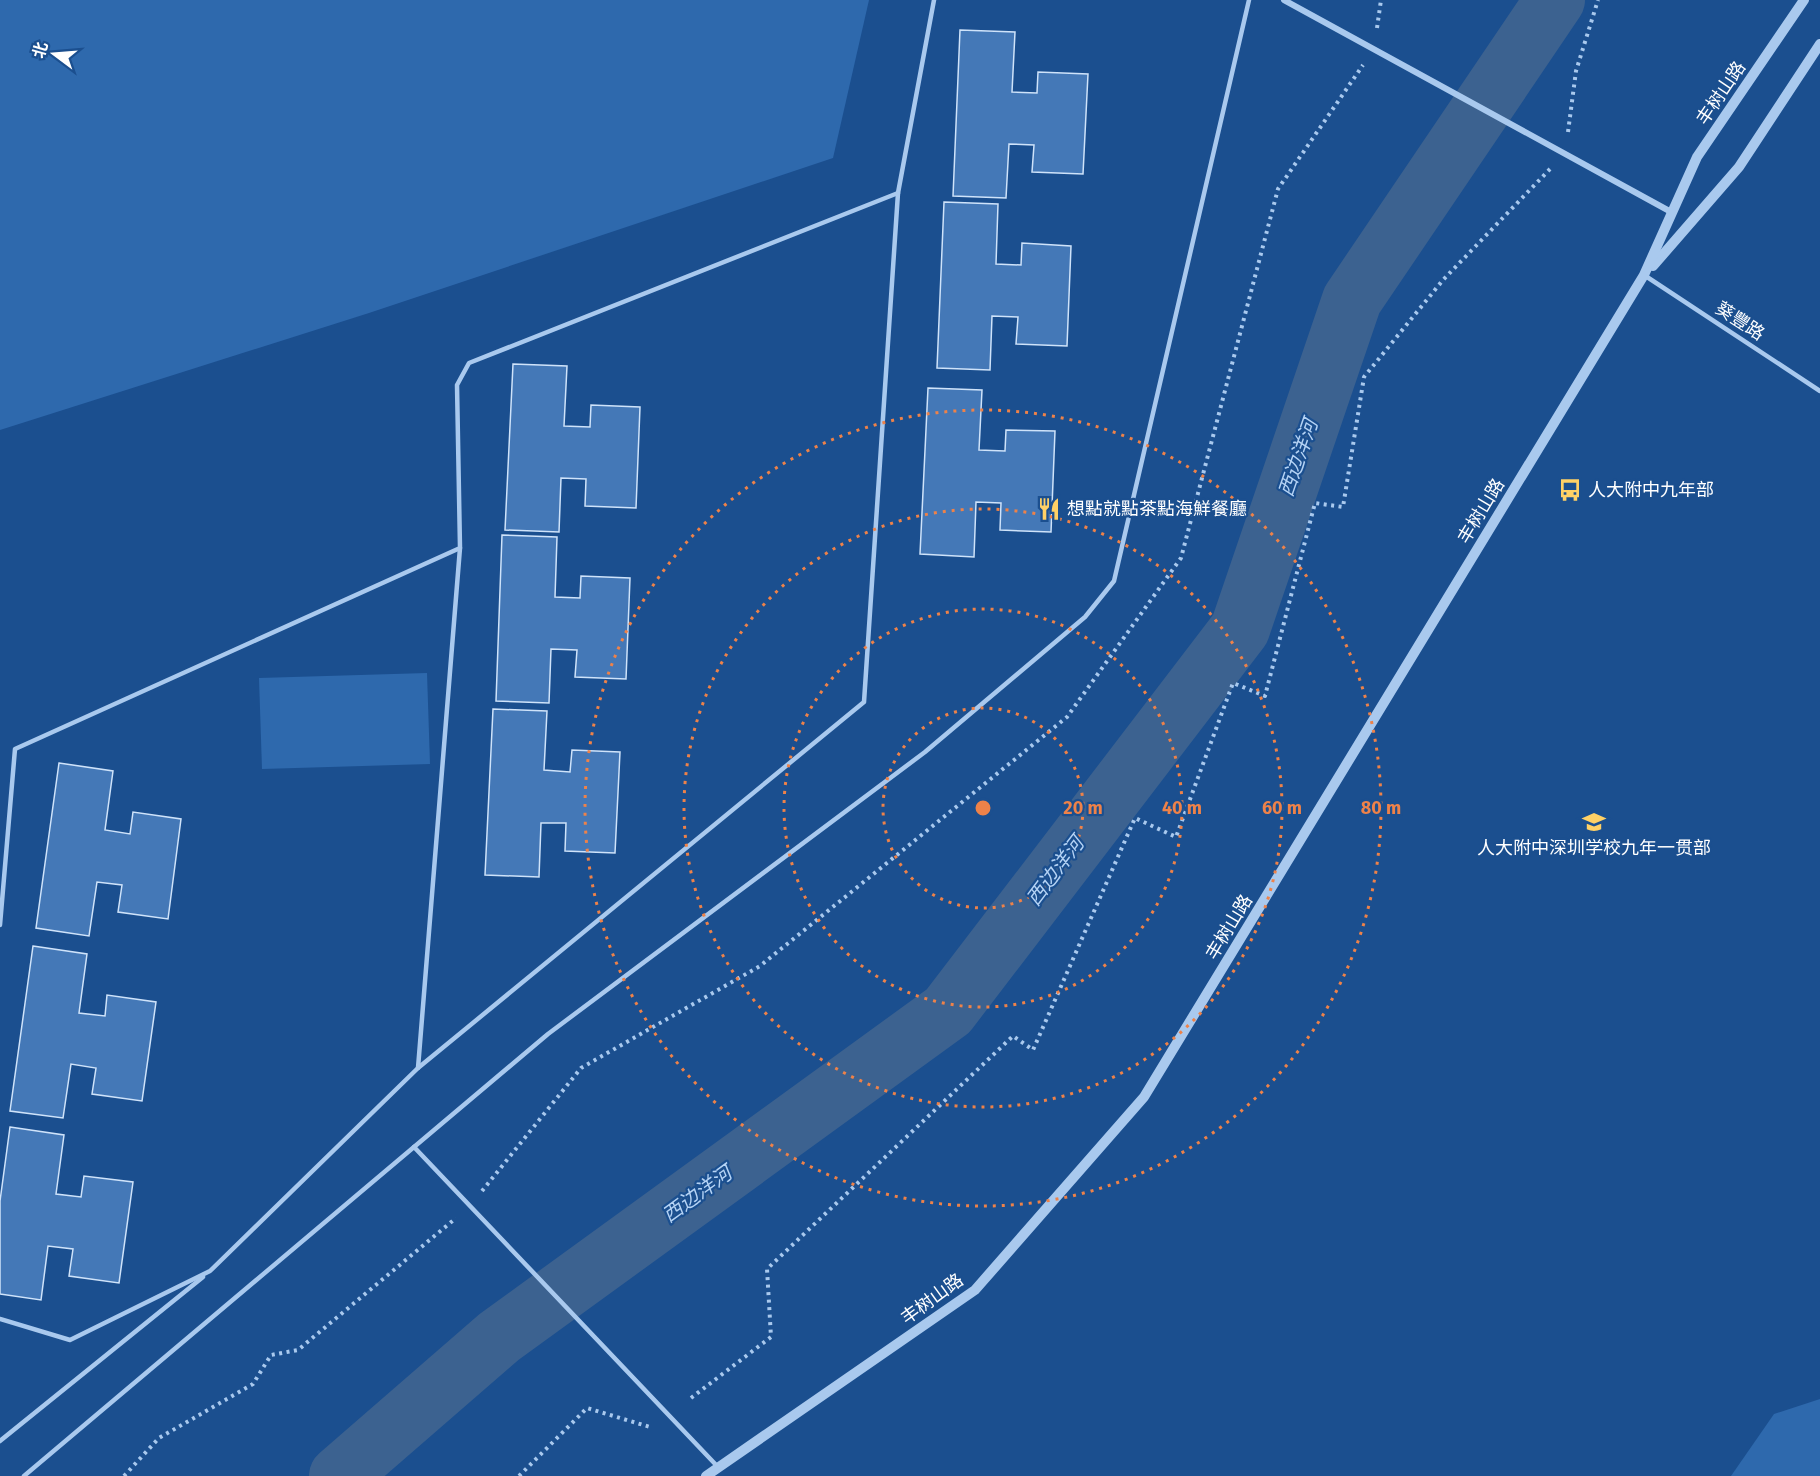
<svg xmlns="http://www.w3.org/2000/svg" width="1820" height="1476" font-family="'Fira Sans','Noto Sans SC',sans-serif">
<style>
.green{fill:#2e69ad}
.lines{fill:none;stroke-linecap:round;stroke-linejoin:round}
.river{stroke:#3c6290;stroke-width:60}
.building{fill:#4478b7;stroke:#cfe3fa;stroke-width:1.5}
.path{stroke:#a9c9ee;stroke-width:4;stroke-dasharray:3 4.5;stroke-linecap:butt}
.service{stroke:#a9c9ee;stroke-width:4.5}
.minor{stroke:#a9c9ee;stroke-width:6}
.tertiary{stroke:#a9c9ee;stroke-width:10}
.ring{fill:none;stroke:#ee8249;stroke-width:3;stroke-dasharray:3 6}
.labels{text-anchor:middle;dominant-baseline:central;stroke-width:4.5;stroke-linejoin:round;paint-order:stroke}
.street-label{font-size:18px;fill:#fff;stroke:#1b4f8f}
.poi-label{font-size:18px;fill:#fff;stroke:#1b4f8f;text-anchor:start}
.water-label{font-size:20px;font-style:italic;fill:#b5d3f5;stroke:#1b4f8f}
.centre{fill:#ee8249;stroke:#1b4f8f;stroke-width:3}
.ring-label{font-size:18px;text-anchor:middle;font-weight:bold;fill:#ee8249;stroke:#1b4f8f;stroke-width:4.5;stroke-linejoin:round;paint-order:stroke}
</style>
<rect width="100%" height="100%" fill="#1b4f8f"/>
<g class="green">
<path d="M0 0H869L833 158 369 313 0 430Z"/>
<path d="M427 673 430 764 262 769 259 678Z"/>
<path d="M1820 1399V1476H1731L1774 1414Z"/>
</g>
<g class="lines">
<path class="river" d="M339 1476 499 1337 948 1011 1240 629 1352 300 1555 0"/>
</g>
<g class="building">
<path d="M960 30 1015 32 1012 92 1037 93 1038 72 1088 74 1083 174 1032 172 1034 145 1009 144 1006 198 953 196Z"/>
<path d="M944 202 998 204 996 264 1021 265 1022 243 1071 246 1067 346 1016 344 1018 317 992 316 990 370 937 368Z"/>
<path d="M513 364 567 366 564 426 590 427 591 405 640 407 636 508 585 506 586 479 561 478 559 532 505 530Z"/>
<path d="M928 388 982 390 979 450 1005 451 1006 430 1055 431 1051 532 1000 530 1001 503 976 502 974 557 920 554Z"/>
<path d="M502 535 557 537 555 597 580 598 581 576 630 578 626 679 575 677 577 650 551 649 549 703 496 701Z"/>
<path d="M493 709 547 711 544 770 570 772 572 750 620 752 615 853 565 851 566 823H541L539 877 485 875Z"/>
<path d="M59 763 113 771 105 830 130 834 133 812 181 819 168 919 118 912 122 885 97 882 89 936 36 928Z"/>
<path d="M33 946 87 954 79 1013 105 1016 107 995 156 1002 142 1101 92 1094 96 1068 71 1064 63 1118 10 1111Z"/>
<path d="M10 1127 64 1135 56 1194 81 1197 84 1176 133 1182 119 1283 69 1276 73 1249 48 1246 41 1300 0 1294V1201Z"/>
</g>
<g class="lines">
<g class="path">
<path d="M1377 28 1381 0"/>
<path d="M1568 132 1576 71 1598 0"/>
<path d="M482 1191 581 1068 760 966 1067 717 1181 558 1278 189 1363 65"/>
<path d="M691 1398 771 1337 767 1269 1013 1036 1033 1050 1135 818 1176 837 1233 683 1265 696 1315 503 1343 507 1364 377 1443 280 1550 169"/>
<path d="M124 1476 159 1438 253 1384 271 1355 298 1350 456 1218"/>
<path d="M519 1476 587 1408 650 1427"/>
</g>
<g class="service">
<path d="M1644 275 1820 391"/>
<path d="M0 925 15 749 460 548 457 385 469 363 898 193"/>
<path d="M418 1068 460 548"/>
<path d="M414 1147 718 1467"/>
<path d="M0 1319 70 1340 210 1271 418 1068 864 702 898 193 934 0"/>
<path d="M0 1441 203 1277"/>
<path d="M24 1476 548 1034 925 752 1085 617 1114 581 1249 0"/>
</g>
<path class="minor" d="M1284 0 1673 213"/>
<g class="tertiary">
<path d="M1653 266 1739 167 1820 44"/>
<path d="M706 1476 975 1290 1144 1097 1644 275 1697 157 1804 0"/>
</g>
</g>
<g class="ring">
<circle cx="983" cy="808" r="100"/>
<circle cx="983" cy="808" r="199"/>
<circle cx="983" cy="808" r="299"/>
<circle cx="983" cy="808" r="398"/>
</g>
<defs>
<g id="bus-bare" transform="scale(1.8)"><path d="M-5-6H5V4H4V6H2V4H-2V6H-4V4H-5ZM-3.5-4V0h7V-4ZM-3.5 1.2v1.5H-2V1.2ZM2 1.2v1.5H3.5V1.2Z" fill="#ffd166" stroke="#1b4f8f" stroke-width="2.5" paint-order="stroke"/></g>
<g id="restaurant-bare" transform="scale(1.8)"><path d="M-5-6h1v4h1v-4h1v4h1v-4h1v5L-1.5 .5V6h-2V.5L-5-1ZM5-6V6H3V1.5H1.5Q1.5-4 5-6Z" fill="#ffd166" stroke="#1b4f8f" stroke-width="2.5" paint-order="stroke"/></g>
<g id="school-bare" transform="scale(1.8)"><path d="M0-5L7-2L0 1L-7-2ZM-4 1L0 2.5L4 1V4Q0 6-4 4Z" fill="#ffd166" stroke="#1b4f8f" stroke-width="2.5" paint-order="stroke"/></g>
</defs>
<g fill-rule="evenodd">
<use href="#bus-bare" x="1570" y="490"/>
<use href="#restaurant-bare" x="1049" y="509"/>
<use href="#school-bare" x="1594" y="822"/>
</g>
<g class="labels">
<g class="street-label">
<text transform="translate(1721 93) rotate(-56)">丰树山路</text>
<text transform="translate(1740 321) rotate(33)">葵豐路</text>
<text transform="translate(1481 511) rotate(-59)">丰树山路</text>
<text transform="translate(1229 927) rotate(-59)">丰树山路</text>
<text transform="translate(932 1299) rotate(-36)">丰树山路</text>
</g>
<g class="poi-label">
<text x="1588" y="490">人大附中九年部</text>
<text x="1067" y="509">想點就點茶點海鮮餐廳</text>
<text x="1594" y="848" text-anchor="middle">人大附中深圳学校九年一贯部</text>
</g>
<g class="water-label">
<text transform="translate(1298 458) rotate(-71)">西边洋河</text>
<text transform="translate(1055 871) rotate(-53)">西边洋河</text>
<text transform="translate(697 1194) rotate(-36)">西边洋河</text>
</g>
</g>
<circle cx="983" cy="808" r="9" class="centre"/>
<g class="ring-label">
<text x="1083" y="814">20 m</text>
<text x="1182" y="814">40 m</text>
<text x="1282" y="814">60 m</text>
<text x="1381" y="814">80 m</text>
</g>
<g transform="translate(54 54) rotate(286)" stroke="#1b4f8f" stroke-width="4.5" paint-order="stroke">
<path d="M0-4.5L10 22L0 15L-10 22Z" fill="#ffffff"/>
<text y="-9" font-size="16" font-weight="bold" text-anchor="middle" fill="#ffffff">北</text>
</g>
</svg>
